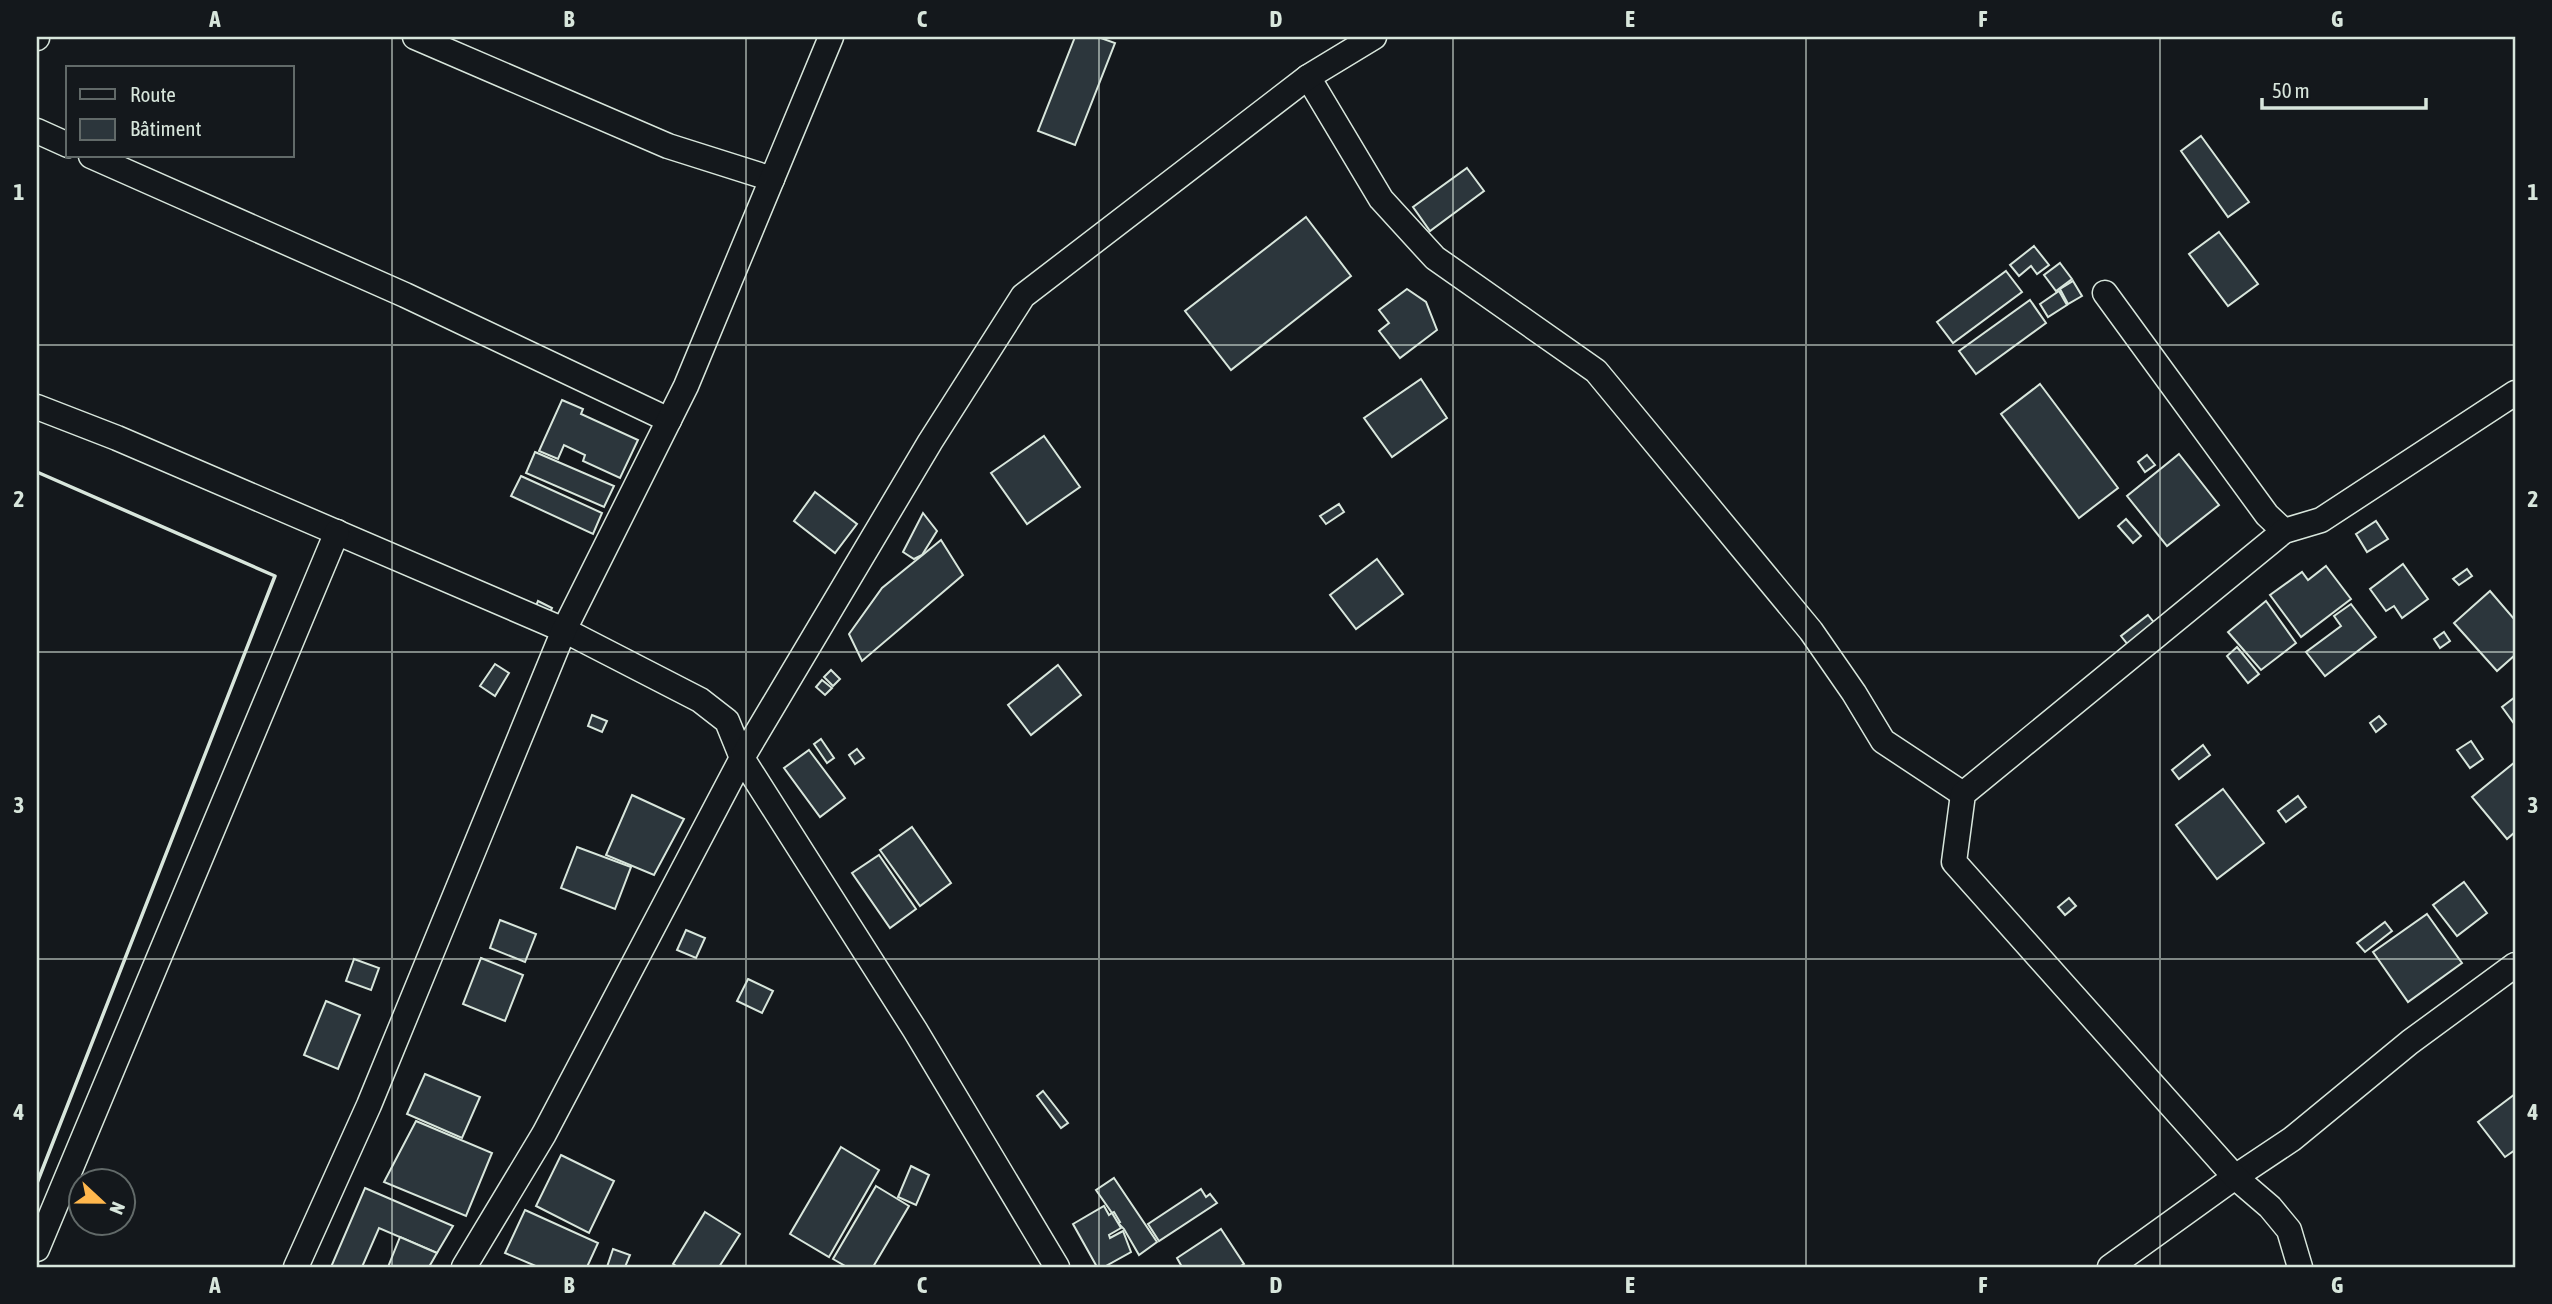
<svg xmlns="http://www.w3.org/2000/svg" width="2552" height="1304" font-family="'Asap Condensed',sans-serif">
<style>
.building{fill:#2c363c;stroke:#d8e6dc;stroke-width:2}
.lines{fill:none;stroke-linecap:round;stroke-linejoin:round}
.minor-casing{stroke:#d8e6dc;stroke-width:27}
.minor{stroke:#14181c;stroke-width:24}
.wall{stroke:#d8e6dc;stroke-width:3.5}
.grid{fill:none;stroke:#d8e6dc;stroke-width:2;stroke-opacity:0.55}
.neatline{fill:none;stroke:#d8e6dc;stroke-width:2.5}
.grid-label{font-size:23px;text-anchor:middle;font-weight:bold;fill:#d8e6dc}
</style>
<rect width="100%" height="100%" fill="#14181c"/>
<g class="building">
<path d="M1075 37H1098L1115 43 1075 145 1038 131Z"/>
<path d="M2201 136 2249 202 2228 217 2181 151Z"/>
<path d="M1467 168 1484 191 1430 231 1413 207Z"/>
<path d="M1306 217 1351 276 1231 370 1185 311Z"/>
<path d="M2219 232 2258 284 2228 306 2189 254Z"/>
<path d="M2034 246 2049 265 2037 274 2031 266 2019 276 2010 265Z"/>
<path d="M2060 263 2072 279 2056 291 2044 275Z"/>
<path d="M2006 271 2022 292 1953 343 1937 322Z"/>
<path d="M2073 281 2082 296 2068 304 2060 289Z"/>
<path d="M1407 289 1426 302 1437 330 1400 358 1379 331 1389 323 1379 310Z"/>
<path d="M2059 291 2067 305 2048 317 2040 304Z"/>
<path d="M2030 300 2046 323 1976 374 1959 351Z"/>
<path d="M1421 379 1447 418 1392 457 1364 418Z"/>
<path d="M2040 384 2118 488 2079 518 2001 414Z"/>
<path d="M562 400 583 409 581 414 638 440 620 478 583 461 585 455 564 445 558 459 539 451Z"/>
<path d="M1044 436 1080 487 1027 524 991 473Z"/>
<path d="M535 452 614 486 604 507 526 473Z"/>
<path d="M2179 454 2219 505 2167 546 2127 496Z"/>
<path d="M2147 455 2155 465 2145 472 2138 462Z"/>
<path d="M521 476 602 513 593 534 511 496Z"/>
<path d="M815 492 857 524 835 553 794 521Z"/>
<path d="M1339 504 1344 512 1326 524 1320 516Z"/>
<path d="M923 513 937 531 922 555 914 559 903 552Z"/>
<path d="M2126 519 2141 536 2133 543 2118 526Z"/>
<path d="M2376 521 2388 539 2367 552 2356 534Z"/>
<path d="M941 540 963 575 862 661 849 634 882 588Z"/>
<path d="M1377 559 1403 594 1356 629 1330 595Z"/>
<path d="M2403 564 2428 599 2402 618 2394 606 2386 611 2370 589Z"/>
<path d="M2326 566 2351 599 2301 637 2270 595 2302 572 2308 580Z"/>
<path d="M2467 569 2472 576 2459 585 2453 579Z"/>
<path d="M2490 591 2515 620V655L2497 671 2454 623Z"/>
<path d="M538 601 552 608 546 622 532 616Z"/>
<path d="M2266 601 2296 643 2261 670 2228 632Z"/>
<path d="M2351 604 2376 637 2325 676 2306 652 2341 626 2334 616Z"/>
<path d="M2148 615 2160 630 2133 651 2121 636Z"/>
<path d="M2444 632 2450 641 2440 648 2434 639Z"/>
<path d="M2237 647 2259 674 2248 683 2227 656Z"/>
<path d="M495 664 509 673 495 696 480 686Z"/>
<path d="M1058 665 1081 695 1031 735 1008 705Z"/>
<path d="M831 670 840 679 833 686 824 677Z"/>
<path d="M822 680 832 688 825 695 816 687Z"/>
<path d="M2515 697V725L2502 707Z"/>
<path d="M592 715 607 721 602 732 588 726Z"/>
<path d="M2379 716 2386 724 2376 732 2370 723Z"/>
<path d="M821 739 834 758 827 763 814 744Z"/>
<path d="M2471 741 2483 759 2470 768 2457 750Z"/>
<path d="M2203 745 2210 755 2179 779 2172 770Z"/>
<path d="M857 749 864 758 855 764 849 755Z"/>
<path d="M809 750 845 798 820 817 784 768Z"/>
<path d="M2515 762V832L2507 839 2472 797Z"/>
<path d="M2223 789 2264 843 2217 879 2176 825Z"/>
<path d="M632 795 684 819 654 875 606 855Z"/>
<path d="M2298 796 2306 807 2286 822 2278 811Z"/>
<path d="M912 827 951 883 920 906 880 850Z"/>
<path d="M577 847 631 867 615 909 561 888Z"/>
<path d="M879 855 916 909 890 928 852 873Z"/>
<path d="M2464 882 2487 913 2457 936 2433 905Z"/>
<path d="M2069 898 2076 906 2065 915 2058 907Z"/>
<path d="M2427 914 2462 963 2408 1002 2373 952Z"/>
<path d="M500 920 536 934 525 962 490 948Z"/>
<path d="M2385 922 2392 931 2365 952 2357 943Z"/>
<path d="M686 930 705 938 696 958 677 950Z"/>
<path d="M481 958 523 975 505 1021 463 1004Z"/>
<path d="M354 959 379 968 371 990 346 981Z"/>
<path d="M748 979 773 991 762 1013 737 1001Z"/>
<path d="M326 1001 360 1015 338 1069 304 1055Z"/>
<path d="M425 1074 480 1097 462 1138 407 1114Z"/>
<path d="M1043 1091 1068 1123 1061 1128 1037 1096Z"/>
<path d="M2515 1094V1150L2505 1157 2478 1122Z"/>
<path d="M416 1121 492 1153 466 1216 384 1182Z"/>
<path d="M841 1147 879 1170 829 1257 790 1234Z"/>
<path d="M561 1155 614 1181 589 1233 536 1206Z"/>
<path d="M911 1166 929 1175 916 1205 898 1197Z"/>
<path d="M1114 1178 1157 1242 1139 1255 1124 1229 1118 1223 1120 1222 1114 1212 1112 1213 1096 1190Z"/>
<path d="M876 1186 909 1206 873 1267H847L833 1259Z"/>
<path d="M365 1188 453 1226 437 1253 379 1228 362 1267H331Z"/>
<path d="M1201 1189 1206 1197 1210 1194 1217 1203 1159 1241 1148 1224Z"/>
<path d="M1104 1206 1109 1215 1112 1213 1121 1228 1109 1235 1110 1238 1123 1231 1131 1252 1104 1267H1097L1073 1224Z"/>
<path d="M525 1210 598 1243 587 1267H538L505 1253Z"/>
<path d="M705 1212 740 1234 719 1267H678L673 1264Z"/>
<path d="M1221 1229 1244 1264 1239 1267H1182L1177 1258Z"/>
<path d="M400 1237 437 1253 429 1267H388Z"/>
<path d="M613 1249 630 1255 625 1267H607Z"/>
</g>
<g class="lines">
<g class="minor-casing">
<g id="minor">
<path d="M415 37 668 146 772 179"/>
<path d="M37 38V37"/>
<path d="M1308 77 1381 199 1435 258 1596 371 1811 631 1854 693 1883 741 1963 794"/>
<path d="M37 131 68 145"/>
<path d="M91 156 405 295 669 420"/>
<path d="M2105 293 2267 515 2284 531"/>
<path d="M37 407 117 438 564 630 700 700 727 721 742 758 915 1030 1057 1267"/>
<path d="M37 1249 337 532"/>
<path d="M296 1267 369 1105 564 630 686 386 831 37"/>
<path d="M464 1267 544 1134 742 758 930 442 1023 296 1308 77 1374 37"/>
<path d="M2110 1267 2235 1177 2292 1139 2410 1042 2515 965"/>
<path d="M2300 1267 2289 1230 2270 1207 2235 1177 1954 862 1963 794 2284 531 2321 520 2515 393"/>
</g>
</g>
<use href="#minor" class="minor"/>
<path class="wall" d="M37 472 275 576 37 1183"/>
</g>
<path class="grid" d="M392 37V1267M746 37V1267M1099 37V1267M1453 37V1267M1806 37V1267M2160 37V1267M37 345H2515M37 652H2515M37 959H2515"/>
<rect width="2552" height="1304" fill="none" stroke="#14181c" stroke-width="77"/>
<rect x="66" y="66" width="228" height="91" fill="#14181c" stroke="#626a69" stroke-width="2"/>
<rect x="80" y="89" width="35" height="10" fill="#14181c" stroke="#626a69" stroke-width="2"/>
<text x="130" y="102" font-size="21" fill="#d8e6dc">Route</text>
<rect x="80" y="119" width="35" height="21" fill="#2c363c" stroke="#626a69" stroke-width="2"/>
<text x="130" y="136" font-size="21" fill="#d8e6dc">Bâtiment</text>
<g transform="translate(102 1202) rotate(112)"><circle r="33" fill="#14181c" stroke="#626a69" stroke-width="2"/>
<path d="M0-5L12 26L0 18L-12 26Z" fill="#ffb74d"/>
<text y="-10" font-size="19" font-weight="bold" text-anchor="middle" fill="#d8e6dc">N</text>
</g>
<path d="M2262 98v10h164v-10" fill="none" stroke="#d8e6dc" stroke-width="3.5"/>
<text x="2272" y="98" font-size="21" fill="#d8e6dc" stroke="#14181c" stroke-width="5" paint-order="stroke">50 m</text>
<rect x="38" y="38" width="2476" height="1228" class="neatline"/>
<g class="grid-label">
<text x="215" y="27">A</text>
<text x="569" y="27">B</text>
<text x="922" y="27">C</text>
<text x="1276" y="27">D</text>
<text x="1630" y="27">E</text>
<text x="1983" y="27">F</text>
<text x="2337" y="27">G</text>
<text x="19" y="200">1</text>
<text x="2533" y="200">1</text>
<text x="19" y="507">2</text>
<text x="2533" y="507">2</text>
<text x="19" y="813">3</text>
<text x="2533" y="813">3</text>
<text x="19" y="1120">4</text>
<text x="2533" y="1120">4</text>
<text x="215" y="1293">A</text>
<text x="569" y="1293">B</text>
<text x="922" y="1293">C</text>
<text x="1276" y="1293">D</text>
<text x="1630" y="1293">E</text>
<text x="1983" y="1293">F</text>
<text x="2337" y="1293">G</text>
</g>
</svg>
